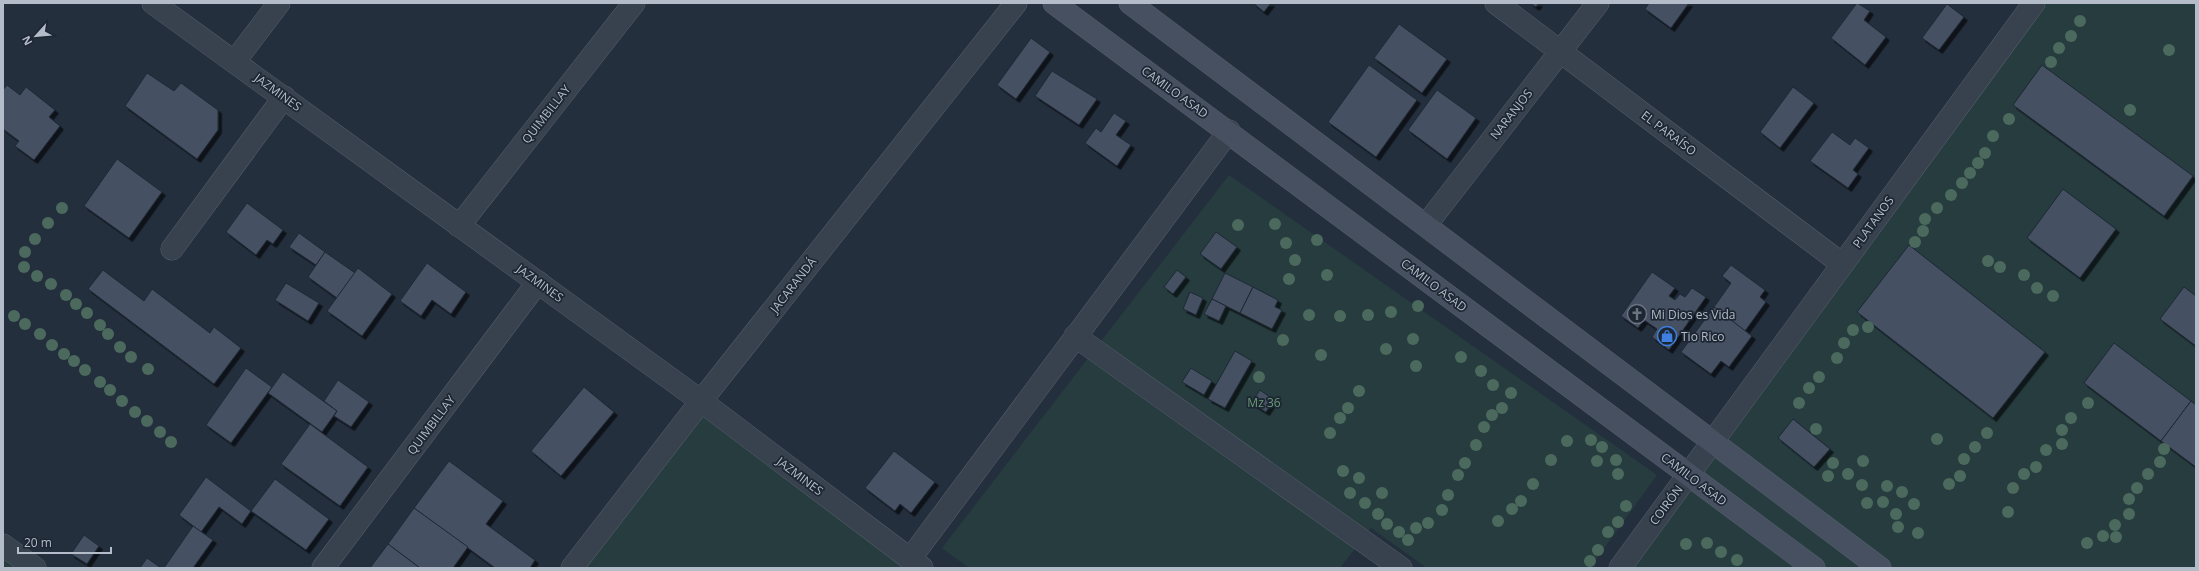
<svg xmlns="http://www.w3.org/2000/svg" width="2199" height="571" font-family="'Open Sans',sans-serif">
<style>
.green{fill:#263c3f}
.building{fill:#455162;stroke:#1f2835;filter:url(#shadow)}
.lines{fill:none;stroke-linecap:round;stroke-linejoin:round}
.street-casing{stroke:#565f6c;stroke-width:23}
.secondary-casing{stroke:#565f6c;stroke-width:23}
.street{stroke:#38414e;stroke-width:22}
.secondary{stroke:#465061;stroke-width:22}
.tree{fill:#4b6a5d}
.labels{text-anchor:middle;dominant-baseline:central;stroke-width:3.5;stroke-linejoin:round;paint-order:stroke}
.street-label{font-size:12px;fill:#b4bcc9;stroke:#1d2633}
.poi-label{font-size:12px;fill:#b4bcc9;stroke:#1d2633;text-anchor:start}
.park-label{font-size:12px;fill:#6b9a76;stroke:#1d2633}
</style>
<defs>
<filter id="shadow"><feDropShadow dx="3.5" dy="3.5" stdDeviation="0" flood-color="#0009"/></filter>
</defs>
<rect width="100%" height="100%" fill="#242f3e"/>
<g class="green">
<path d="M2034 3H2196V568H1620Z"/>
<path d="M1229 175 1657 475 1590 568H1427L1371 528 1340 568H969L942 548Z"/>
<path d="M701 401 922 568H572Z"/>
<path d="M3 545 35 568H3Z"/>
</g>
<g class="building">
<path d="M1253 3H1271L1264 12Z"/>
<path d="M1530 3H1539L1536 7Z"/>
<path d="M1649 3H1689L1671 28 1645 9Z"/>
<path d="M1857 3 1870 11 1864 20 1886 37 1865 65 1831 38Z"/>
<path d="M1947 4 1964 17 1939 50 1922 38Z"/>
<path d="M1399 24 1447 59 1422 93 1374 58Z"/>
<path d="M1031 38 1050 52 1016 99 997 85Z"/>
<path d="M1369 65 1417 100 1376 157 1328 122Z"/>
<path d="M2042 65 2193 176 2164 216 2013 105Z"/>
<path d="M1052 71 1097 99 1079 125 1035 96Z"/>
<path d="M147 73 174 91 181 83 218 110V130L197 159 125 106Z"/>
<path d="M7 85 20 95 26 87 55 110 49 117 60 126 34 160 15 146 19 141 3 129V90Z"/>
<path d="M1793 87 1814 103 1780 148 1760 132Z"/>
<path d="M1437 90 1476 118 1447 159 1408 130Z"/>
<path d="M1114 113 1126 121 1116 135 1131 145 1117 166 1085 143 1096 128 1101 132Z"/>
<path d="M1832 132 1850 145 1855 138 1869 148 1853 170 1858 174 1848 188 1810 161Z"/>
<path d="M117 159 162 192 129 238 84 206Z"/>
<path d="M2063 189 2116 229 2080 278 2027 238Z"/>
<path d="M247 203 283 230 273 244 267 240 256 255 226 232Z"/>
<path d="M1216 232 1237 247 1221 269 1200 254Z"/>
<path d="M299 233 325 252 316 265 289 247Z"/>
<path d="M1909 245 2045 352 1993 418 1857 312Z"/>
<path d="M325 252 355 273 337 298 308 277Z"/>
<path d="M427 263 466 292 451 314 432 300 421 316 400 301Z"/>
<path d="M1731 265 1765 290 1760 297 1766 302 1745 331 1714 307 1731 283 1722 276Z"/>
<path d="M358 268 392 294 362 336 327 311Z"/>
<path d="M103 270 144 301 152 289 210 333 214 327 241 348 214 384 88 289Z"/>
<path d="M1177 270 1186 277 1173 294 1164 287Z"/>
<path d="M1652 272 1675 288 1669 296 1675 300 1680 294 1685 297 1692 288 1706 297 1669 350 1652 337 1657 329 1644 320 1638 328 1621 316Z"/>
<path d="M1225 273 1253 287 1240 313 1212 299Z"/>
<path d="M286 283 319 303 308 321 275 300Z"/>
<path d="M1253 287 1278 300 1275 307 1282 310 1272 329 1240 313Z"/>
<path d="M2184 287 2196 296V346L2160 319Z"/>
<path d="M1190 292 1203 298 1196 315 1183 309Z"/>
<path d="M1212 299 1226 306 1219 321 1204 314Z"/>
<path d="M1714 307 1752 336 1729 367 1721 361 1711 374 1681 352Z"/>
<path d="M2114 343 2191 401 2161 441 2084 383Z"/>
<path d="M1235 351 1252 361 1225 408 1208 399Z"/>
<path d="M246 368 272 387 231 443 206 425Z"/>
<path d="M1191 368 1212 381 1204 395 1182 382Z"/>
<path d="M283 372 337 411 322 432 268 393Z"/>
<path d="M338 380 369 402 351 427 334 416 337 411 324 401Z"/>
<path d="M584 387 614 412 561 476 531 451Z"/>
<path d="M1260 390 1274 400 1266 412 1251 403Z"/>
<path d="M2191 401 2196 405V467L2161 441Z"/>
<path d="M1793 419 1830 449 1814 467 1778 438Z"/>
<path d="M310 424 368 467 340 506 281 464Z"/>
<path d="M894 451 935 482 911 513 900 504 895 511 865 488Z"/>
<path d="M449 461 503 501 486 524 535 560 530 568H495L414 508Z"/>
<path d="M206 477 251 511 242 524 219 507 201 532 179 515Z"/>
<path d="M275 479 329 519 306 550 251 511Z"/>
<path d="M414 508 468 547 453 568H420L388 544Z"/>
<path d="M193 526 213 540 193 568H164Z"/>
<path d="M84 535 99 546 87 564 71 554Z"/>
<path d="M388 544 420 568H370Z"/>
<path d="M147 558 161 568H140Z"/>
</g>
<g class="lines">
<g class="street-casing">
<g id="street">
<path d="M153 3 701 401 922 568"/>
<path d="M1496 3 1842 264"/>
<path d="M235 61 279 3"/>
<path d="M1426 225 1598 3"/>
<path d="M459 226 634 3"/>
<path d="M172 249 284 97"/>
<path d="M1075 336 1401 568"/>
<path d="M3 545 35 568"/>
<path d="M910 559 1229 131"/>
<path d="M323 568 538 282"/>
<path d="M572 568 701 401 1016 3"/>
<path d="M1620 568 2034 3"/>
</g>
</g>
<g class="secondary-casing">
<g id="secondary">
<path d="M1054 3 1814 568"/>
<path d="M1130 3 1880 568"/>
</g>
</g>
<use href="#street" class="street"/>
<use href="#secondary" class="secondary"/>
</g>
<g class="tree">
<circle cx="2080" cy="21" r="6"/>
<circle cx="2071" cy="36" r="6"/>
<circle cx="2059" cy="48" r="6"/>
<circle cx="2169" cy="50" r="6"/>
<circle cx="2051" cy="62" r="6"/>
<circle cx="2130" cy="110" r="6"/>
<circle cx="2009" cy="119" r="6"/>
<circle cx="1993" cy="136" r="6"/>
<circle cx="1985" cy="153" r="6"/>
<circle cx="1978" cy="163" r="6"/>
<circle cx="1970" cy="173" r="6"/>
<circle cx="1962" cy="183" r="6"/>
<circle cx="1951" cy="195" r="6"/>
<circle cx="62" cy="208" r="6"/>
<circle cx="1937" cy="208" r="6"/>
<circle cx="1925" cy="219" r="6"/>
<circle cx="48" cy="223" r="6"/>
<circle cx="1275" cy="224" r="6"/>
<circle cx="1238" cy="225" r="6"/>
<circle cx="1923" cy="231" r="6"/>
<circle cx="35" cy="239" r="6"/>
<circle cx="1317" cy="240" r="6"/>
<circle cx="1915" cy="242" r="6"/>
<circle cx="1286" cy="243" r="6"/>
<circle cx="25" cy="252" r="6"/>
<circle cx="1295" cy="260" r="6"/>
<circle cx="1988" cy="261" r="6"/>
<circle cx="24" cy="267" r="6"/>
<circle cx="2000" cy="267" r="6"/>
<circle cx="1327" cy="275" r="6"/>
<circle cx="2024" cy="275" r="6"/>
<circle cx="37" cy="276" r="6"/>
<circle cx="1289" cy="279" r="6"/>
<circle cx="51" cy="284" r="6"/>
<circle cx="2037" cy="288" r="6"/>
<circle cx="66" cy="295" r="6"/>
<circle cx="2053" cy="296" r="6"/>
<circle cx="76" cy="304" r="6"/>
<circle cx="1418" cy="306" r="6"/>
<circle cx="1391" cy="312" r="6"/>
<circle cx="87" cy="313" r="6"/>
<circle cx="1309" cy="315" r="6"/>
<circle cx="1368" cy="315" r="6"/>
<circle cx="14" cy="316" r="6"/>
<circle cx="1340" cy="316" r="6"/>
<circle cx="25" cy="324" r="6"/>
<circle cx="100" cy="325" r="6"/>
<circle cx="1868" cy="327" r="6"/>
<circle cx="1853" cy="330" r="6"/>
<circle cx="40" cy="334" r="6"/>
<circle cx="108" cy="334" r="6"/>
<circle cx="1413" cy="339" r="6"/>
<circle cx="1283" cy="340" r="6"/>
<circle cx="1844" cy="343" r="6"/>
<circle cx="52" cy="345" r="6"/>
<circle cx="120" cy="347" r="6"/>
<circle cx="1386" cy="349" r="6"/>
<circle cx="64" cy="354" r="6"/>
<circle cx="1321" cy="355" r="6"/>
<circle cx="131" cy="357" r="6"/>
<circle cx="1461" cy="357" r="6"/>
<circle cx="1837" cy="358" r="6"/>
<circle cx="74" cy="361" r="6"/>
<circle cx="1416" cy="366" r="6"/>
<circle cx="148" cy="369" r="6"/>
<circle cx="85" cy="370" r="6"/>
<circle cx="1481" cy="371" r="6"/>
<circle cx="1259" cy="377" r="6"/>
<circle cx="1819" cy="377" r="6"/>
<circle cx="100" cy="382" r="6"/>
<circle cx="1493" cy="385" r="6"/>
<circle cx="1809" cy="388" r="6"/>
<circle cx="110" cy="390" r="6"/>
<circle cx="1359" cy="391" r="6"/>
<circle cx="1511" cy="393" r="6"/>
<circle cx="122" cy="401" r="6"/>
<circle cx="1799" cy="403" r="6"/>
<circle cx="2088" cy="403" r="6"/>
<circle cx="1348" cy="408" r="6"/>
<circle cx="1502" cy="408" r="6"/>
<circle cx="135" cy="412" r="6"/>
<circle cx="1492" cy="415" r="6"/>
<circle cx="1340" cy="418" r="6"/>
<circle cx="2071" cy="418" r="6"/>
<circle cx="147" cy="421" r="6"/>
<circle cx="1484" cy="427" r="6"/>
<circle cx="1816" cy="429" r="6"/>
<circle cx="2062" cy="430" r="6"/>
<circle cx="160" cy="432" r="6"/>
<circle cx="1330" cy="433" r="6"/>
<circle cx="1987" cy="433" r="6"/>
<circle cx="1937" cy="439" r="6"/>
<circle cx="1591" cy="440" r="6"/>
<circle cx="1567" cy="441" r="6"/>
<circle cx="171" cy="442" r="6"/>
<circle cx="2062" cy="444" r="6"/>
<circle cx="1476" cy="445" r="6"/>
<circle cx="1602" cy="447" r="6"/>
<circle cx="1975" cy="447" r="6"/>
<circle cx="2164" cy="449" r="6"/>
<circle cx="2046" cy="450" r="6"/>
<circle cx="1964" cy="459" r="6"/>
<circle cx="1551" cy="460" r="6"/>
<circle cx="1616" cy="460" r="6"/>
<circle cx="1597" cy="461" r="6"/>
<circle cx="1863" cy="461" r="6"/>
<circle cx="2160" cy="462" r="6"/>
<circle cx="1465" cy="463" r="6"/>
<circle cx="1833" cy="463" r="6"/>
<circle cx="2036" cy="467" r="6"/>
<circle cx="1343" cy="471" r="6"/>
<circle cx="1618" cy="474" r="6"/>
<circle cx="1848" cy="474" r="6"/>
<circle cx="2024" cy="474" r="6"/>
<circle cx="2148" cy="474" r="6"/>
<circle cx="1458" cy="475" r="6"/>
<circle cx="1828" cy="476" r="6"/>
<circle cx="1960" cy="476" r="6"/>
<circle cx="1359" cy="478" r="6"/>
<circle cx="1533" cy="484" r="6"/>
<circle cx="1949" cy="484" r="6"/>
<circle cx="1862" cy="485" r="6"/>
<circle cx="1887" cy="486" r="6"/>
<circle cx="2013" cy="488" r="6"/>
<circle cx="2137" cy="488" r="6"/>
<circle cx="1902" cy="492" r="6"/>
<circle cx="1350" cy="493" r="6"/>
<circle cx="1382" cy="493" r="6"/>
<circle cx="1448" cy="495" r="6"/>
<circle cx="2129" cy="499" r="6"/>
<circle cx="1521" cy="501" r="6"/>
<circle cx="1883" cy="502" r="6"/>
<circle cx="1365" cy="503" r="6"/>
<circle cx="1867" cy="503" r="6"/>
<circle cx="1914" cy="504" r="6"/>
<circle cx="1626" cy="506" r="6"/>
<circle cx="1512" cy="509" r="6"/>
<circle cx="1442" cy="510" r="6"/>
<circle cx="2008" cy="512" r="6"/>
<circle cx="1378" cy="514" r="6"/>
<circle cx="1896" cy="514" r="6"/>
<circle cx="2129" cy="514" r="6"/>
<circle cx="1498" cy="521" r="6"/>
<circle cx="1618" cy="522" r="6"/>
<circle cx="1428" cy="523" r="6"/>
<circle cx="1387" cy="524" r="6"/>
<circle cx="2115" cy="525" r="6"/>
<circle cx="1898" cy="527" r="6"/>
<circle cx="1416" cy="528" r="6"/>
<circle cx="1399" cy="532" r="6"/>
<circle cx="1608" cy="532" r="6"/>
<circle cx="1918" cy="533" r="6"/>
<circle cx="2103" cy="536" r="6"/>
<circle cx="2116" cy="537" r="6"/>
<circle cx="1408" cy="540" r="6"/>
<circle cx="1707" cy="543" r="6"/>
<circle cx="2087" cy="543" r="6"/>
<circle cx="1686" cy="544" r="6"/>
<circle cx="1598" cy="550" r="6"/>
<circle cx="1721" cy="552" r="6"/>
<circle cx="1737" cy="560" r="6"/>
<circle cx="1590" cy="561" r="6"/>
</g>
<defs>
<g id="church-ring" transform="scale(1)"><circle r="9.5" fill="#1d2633" stroke="#6b7280" stroke-width="1.5"/><path d="M-1.2-6h2.4v3.5h3.3v2.4h-3.3V6h-2.4V-.1h-3.3v-2.4h3.3Z" fill="#6b7280"/></g>
<g id="shop-ring" transform="scale(1)"><circle r="9.5" fill="#1d2633" stroke="#3f7fe0" stroke-width="1.5"/><path d="M-5-2.5h2.3a2.7 3.5 0 0 1 5.4 0H5L5.5 6h-11ZM-1.5-2.5h3a1.5 2.3 0 0 0-3 0Z" fill="#3f7fe0"/></g>
</defs>
<g fill-rule="evenodd">
<use href="#church-ring" x="1637" y="314"/>
<use href="#shop-ring" x="1667" y="336"/>
</g>
<g class="labels">
<g class="street-label">
<text transform="translate(278 92) rotate(36)">JAZMINES</text>
<text transform="translate(1175 92) rotate(36)">CAMILO ASAD</text>
<text transform="translate(546 114) rotate(-52)">QUIMBILLAY</text>
<text transform="translate(1511 114) rotate(-52)">NARANJOS</text>
<text transform="translate(1669 133) rotate(37)">EL PARAÍSO</text>
<text transform="translate(1873 222) rotate(-54)">PLATANOS</text>
<text transform="translate(540 283) rotate(36)">JAZMINES</text>
<text transform="translate(793 285) rotate(-52)">JACARANDÁ</text>
<text transform="translate(1434 285) rotate(37)">CAMILO ASAD</text>
<text transform="translate(431 425) rotate(-53)">QUIMBILLAY</text>
<text transform="translate(800 476) rotate(37)">JAZMINES</text>
<text transform="translate(1694 479) rotate(37)">CAMILO ASAD</text>
<text transform="translate(1666 505) rotate(-53)">COIRÓN</text>
</g>
<g class="poi-label">
<text x="1651" y="314">Mi Dios es Vida</text>
<text x="1681" y="336">Tio Rico</text>
</g>
<g class="park-label">
<text x="1264" y="402">Mz 36</text>
</g>
</g>
<rect width="2199" height="571" fill="none" stroke="#b4bcc9" stroke-width="8"/>
<g transform="translate(36 36) rotate(243)" stroke="#1d2633" stroke-width="3" paint-order="stroke">
<path d="M0-3L7 15L0 10L-7 15Z" fill="#b4bcc9"/>
<text y="-6" font-size="11" font-weight="bold" text-anchor="middle" fill="#b4bcc9">N</text>
</g>
<path d="M18 547v6h93v-6" fill="none" stroke="#b4bcc9" stroke-width="2"/>
<text x="24" y="547" font-size="12" fill="#b4bcc9" stroke="#1d2633" stroke-width="3" paint-order="stroke">20 m</text>
</svg>
